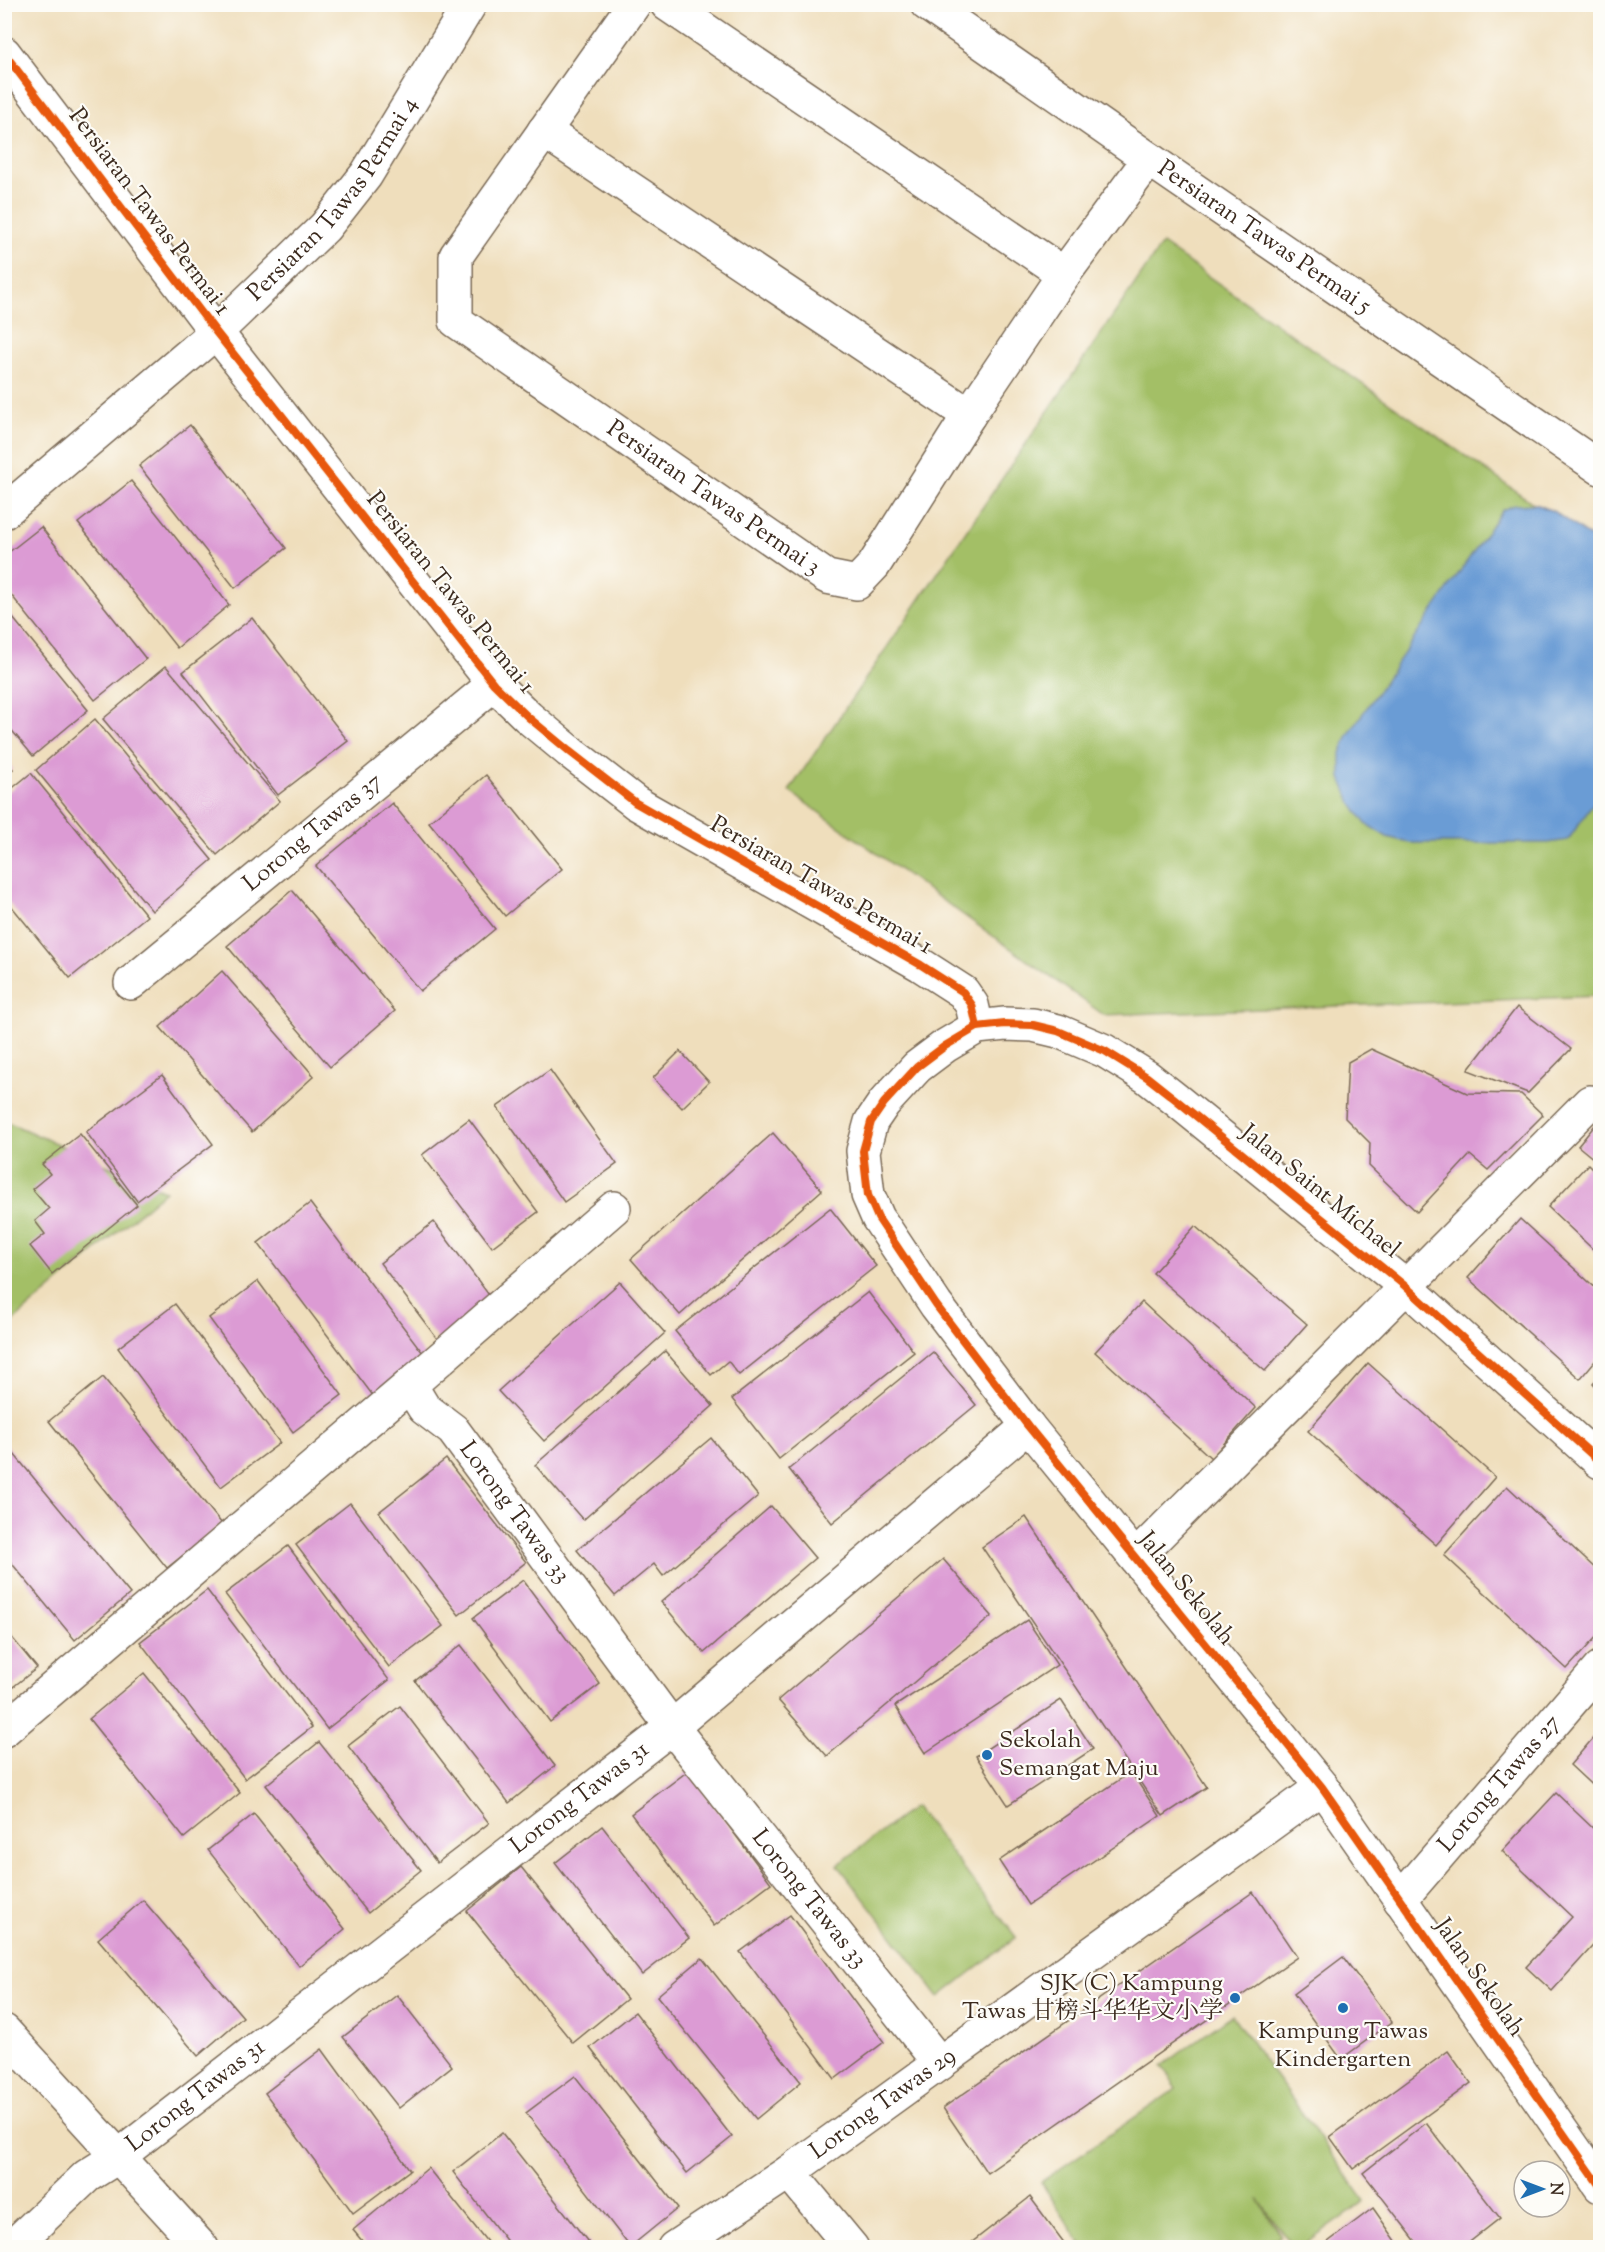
<svg xmlns="http://www.w3.org/2000/svg" width="1605" height="2252" font-family="'Sorts Mill Goudy','Noto Serif SC',serif">
<style>
.green{fill:#a3bf66;stroke:#6f7442;stroke-width:1.5}
.water{fill:#6b9cd5;stroke:#53637a;stroke-width:1.5}
.building{fill:#dc9bd4}
.lines{fill:none;stroke-linecap:round;stroke-linejoin:round}
.minor-casing{stroke:#7a6955;stroke-width:36}
.minor{stroke:#fff;stroke-width:33}
.cycleway-casing{stroke:#fdfcf7;stroke-width:11}
.cycleway{stroke:#e8590c;stroke-width:8}
.poi-dot{fill:#1f6fb2;stroke:#fdfcf7;stroke-width:2}
.labels{text-anchor:middle;dominant-baseline:central;stroke-width:4.5;stroke-linejoin:round;paint-order:stroke}
.street-label{font-size:24px;fill:#3b2a1e;stroke:#fdfcf7}
.poi-label{font-size:24px;fill:#3b2a1e;stroke:#fdfcf7;text-anchor:start}
</style>
<rect width="100%" height="100%" fill="#fdfcf7"/>
<filter id="ink" filterUnits="userSpaceOnUse"><feTurbulence type="fractalNoise" baseFrequency=".0167" numOctaves="2"/><feDisplacementMap in="SourceGraphic" scale="12" xChannelSelector="R" yChannelSelector="G"/><feConvolveMatrix kernelMatrix="1 2 1 2 8 2 1 2 1" color-interpolation-filters="sRGB"/></filter>
<filter id="wash" filterUnits="userSpaceOnUse"><feTurbulence type="fractalNoise" baseFrequency=".008" numOctaves="4" result="noise"/><feDisplacementMap in="SourceGraphic" scale="24" xChannelSelector="R" yChannelSelector="G"/><feGaussianBlur stdDeviation="1.35" result="paint"/><feColorMatrix in="noise" values="0 0 0 0 0 0 0 0 0 0 0 0 0 0 0 0 0 1.4 0 .05"/><feComposite in="paint" operator="in"/></filter>
<g filter="url(#wash)">
<rect width="100%" height="100%" fill="#efdebc"/>
<g class="green">
<path d="M1162 244 1600 550V996L1104 1015 789 791Z"/>
<path d="M5 1121 165 1191 5 1328Z"/>
<path d="M915 1806 1016 1937 939 1997 838 1865Z"/>
<path d="M1232 2015 1365 2201 1300 2247H1293L1258 2199 1281 2236 1264 2247H1083L1041 2182 1177 2088 1162 2066Z"/>
</g>
<path class="water" d="M1536 504 1553 511 1600 544V794L1568 840 1548 843H1410L1387 837 1366 824 1353 806 1341 778V753L1348 735 1502 510 1515 505Z"/>
<g id="blocks">
<g class="building">
<path d="M190 425 286 548 235 588 139 466Z"/>
<path d="M131 481 229 605 177 648 78 523Z"/>
<path d="M41 527 146 659 95 700 4 586V556Z"/>
<path d="M4 607 88 710 33 756 4 721Z"/>
<path d="M252 618 348 741 278 795 183 672Z"/>
<path d="M166 666 280 801 217 855 103 719Z"/>
<path d="M95 719 212 860 152 911 36 770Z"/>
<path d="M4 759 13 769 4 775Z"/>
<path d="M31 773 147 916 70 978 4 897V795Z"/>
<path d="M486 775 562 869 505 916 429 822Z"/>
<path d="M392 803 495 929 420 991 316 866Z"/>
<path d="M292 890 395 1011 330 1067 227 946Z"/>
<path d="M222 971 314 1076 252 1132 160 1027Z"/>
<path d="M1517 1007 1571 1049 1528 1093 1468 1070Z"/>
<path d="M1371 1049 1467 1093 1521 1094 1543 1115 1488 1170 1470 1155 1417 1212 1369 1166 1370 1143 1345 1118 1348 1062Z"/>
<path d="M680 1051 709 1082 682 1108 653 1078Z"/>
<path d="M550 1070 617 1164 564 1202 497 1107Z"/>
<path d="M162 1075 213 1144 137 1201 86 1132Z"/>
<path d="M469 1119 538 1212 492 1247 422 1155Z"/>
<path d="M1600 1119V1164L1578 1146Z"/>
<path d="M773 1133 822 1190 680 1315 631 1259Z"/>
<path d="M80 1134 137 1205 52 1274 30 1246 45 1234 35 1221 49 1209 32 1189 50 1174 42 1164Z"/>
<path d="M1588 1164 1600 1176V1256L1548 1207Z"/>
<path d="M310 1203 426 1357 374 1397 258 1243Z"/>
<path d="M830 1208 876 1266 739 1375 728 1361 711 1375 675 1331Z"/>
<path d="M1520 1219 1600 1292V1355L1580 1379 1468 1278Z"/>
<path d="M434 1222 495 1303 441 1344 380 1263Z"/>
<path d="M1195 1226 1307 1324 1265 1371 1153 1273Z"/>
<path d="M258 1281 342 1395 293 1432 209 1318Z"/>
<path d="M620 1282 665 1333 544 1441 498 1391Z"/>
<path d="M868 1292 914 1352 779 1459 732 1399Z"/>
<path d="M1142 1302 1256 1408 1211 1458 1095 1352Z"/>
<path d="M175 1304 280 1443 221 1487 118 1348Z"/>
<path d="M665 1351 713 1406 583 1520 535 1465Z"/>
<path d="M933 1352 976 1405 832 1523 789 1469Z"/>
<path d="M1368 1363 1495 1477 1436 1545 1308 1431Z"/>
<path d="M1600 1375V1391L1593 1383Z"/>
<path d="M103 1377 222 1524 167 1568 49 1421Z"/>
<path d="M711 1438 758 1496 663 1576 654 1564 615 1596 577 1550Z"/>
<path d="M4 1442 130 1594 75 1640 4 1554Z"/>
<path d="M446 1459 526 1562 459 1615 379 1512Z"/>
<path d="M1507 1486 1600 1573V1633L1567 1669 1444 1555Z"/>
<path d="M350 1503 443 1626 389 1667 296 1545Z"/>
<path d="M771 1506 815 1558 704 1653 661 1602Z"/>
<path d="M1026 1517 1207 1787 1163 1816 982 1547Z"/>
<path d="M288 1546 389 1680 327 1729 225 1594Z"/>
<path d="M943 1559 992 1616 827 1756 778 1700Z"/>
<path d="M523 1580 600 1684 550 1722 473 1618Z"/>
<path d="M207 1590 312 1727 245 1779 140 1642Z"/>
<path d="M1027 1620 1057 1665 925 1753 895 1706Z"/>
<path d="M4 1628 37 1668 4 1694Z"/>
<path d="M461 1645 555 1766 509 1803 415 1681Z"/>
<path d="M144 1673 240 1793 184 1838 89 1719Z"/>
<path d="M1061 1700 1093 1749 1008 1805 976 1756Z"/>
<path d="M400 1706 489 1823 437 1863 348 1746Z"/>
<path d="M1600 1730V1793L1570 1765Z"/>
<path d="M319 1742 421 1870 368 1913 266 1785Z"/>
<path d="M688 1771 771 1883 714 1926 631 1814Z"/>
<path d="M1131 1772 1160 1816 1028 1905 999 1861Z"/>
<path d="M1556 1793 1600 1835V1938L1552 1991 1526 1967 1572 1917 1502 1851Z"/>
<path d="M254 1814 345 1929 299 1966 208 1850Z"/>
<path d="M602 1826 689 1938 642 1975 555 1863Z"/>
<path d="M521 1867 627 1999 573 2043 467 1911Z"/>
<path d="M1253 1892 1297 1957 987 2173 943 2108Z"/>
<path d="M143 1900 243 2017 198 2056 98 1939Z"/>
<path d="M790 1915 884 2042 835 2079 740 1952Z"/>
<path d="M1343 1957 1392 2022 1341 2059 1294 1994Z"/>
<path d="M702 1958 801 2082 756 2119 657 1996Z"/>
<path d="M397 1995 452 2066 399 2108 343 2037Z"/>
<path d="M635 2012 732 2137 687 2173 590 2048Z"/>
<path d="M322 2049 410 2170 353 2213 265 2093Z"/>
<path d="M1448 2051 1471 2083 1353 2169 1330 2137Z"/>
<path d="M575 2076 678 2208 630 2247 526 2113Z"/>
<path d="M1426 2123 1500 2218 1462 2248H1421L1363 2173Z"/>
<path d="M502 2133 592 2247 591 2248H512L453 2172Z"/>
<path d="M428 2168 492 2248H368L353 2230Z"/>
<path d="M1030 2197 1068 2248H974L971 2243Z"/>
<path d="M1373 2208 1401 2248H1320Z"/>
</g>
</g>
</g>
<g filter="url(#ink)">
<use href="#blocks" fill-opacity="0" stroke="#7a6955" stroke-width="1.5"/>
<g class="lines">
<g class="minor-casing">
<g id="minor">
<path id="s1" d="M634 4 456 256V321L827 577 857 583 874 565 969 415 1064 274 1149 159"/>
<path d="M667 4 1064 274"/>
<path id="s2" d="M927 4 1149 159 1600 468"/>
<path d="M4 53 216 332 494 684 528 717 569 751 636 803 921 965 963 992 972 1005 977 1027"/>
<path d="M544 131 969 415"/>
<path id="s3" d="M4 512 216 332 325 227 366 175 470 4"/>
<path id="s4" d="M131 983 494 684"/>
<path d="M410 1385 614 1208"/>
<path d="M1600 1462 1405 1286 1175 1099 1147 1077 1105 1051 1058 1031 1033 1025 1005 1024 977 1027 945 1046 917 1067 884 1103 871 1122 863 1151 868 1195 878 1218 936 1305 1028 1426 1322 1787 1600 2186"/>
<path d="M1136 1557 1590 1102"/>
<path id="s5" d="M4 1730 410 1385 424 1408 453 1430 672 1727 940 2064"/>
<path id="s6" d="M1400 1900 1600 1668"/>
<path d="M4 2031 202 2248"/>
<path d="M789 2172 852 2248"/>
<path id="s7" d="M11 2248 87 2176 119 2156 672 1727 1028 1426"/>
<path id="s8" d="M674 2248 789 2172 1322 1787"/>
</g>
</g>
<use href="#minor" class="minor"/>
<g class="cycleway-casing">
<g id="cycleway">
<path d="M4 53 216 332 494 684 528 717 569 751 636 803 921 965 963 992 972 1005 977 1027"/>
<path d="M1600 1462 1405 1286 1175 1099 1147 1077 1105 1051 1058 1031 1033 1025 1005 1024 977 1027 945 1046 917 1067 884 1103 871 1122 863 1151 868 1195 878 1218 936 1305 1028 1426 1322 1787 1600 2186"/>
</g>
</g>
<use href="#cycleway" class="cycleway"/>
</g>
</g>
<g class="poi-dot">
<circle cx="987" cy="1755" r="6"/>
<circle cx="1235" cy="1998" r="6"/>
<circle cx="1343" cy="2008" r="6"/>
</g>
<g class="labels">
<g class="street-label">
<text stroke="none"><textPath href="#s3" startOffset="456">Persiaran Tawas Permai 4</textPath></text>
<text transform="translate(149 212) rotate(53)">Persiaran Tawas Permai 1</text>
<text stroke="none"><textPath href="#s2" startOffset="410">Persiaran Tawas Permai 5</textPath></text>
<text stroke="none"><textPath href="#s1" startOffset="686">Persiaran Tawas Permai 3</textPath></text>
<text transform="translate(450 593) rotate(51)">Persiaran Tawas Permai 1</text>
<text stroke="none"><textPath href="#s4" startOffset="236">Lorong Tawas 37</textPath></text>
<text transform="translate(821 886) rotate(30)">Persiaran Tawas Permai 1</text>
<text transform="translate(1320 1192) rotate(39)">Jalan Saint Michael</text>
<text stroke="none"><textPath href="#s5" startOffset="699">Lorong Tawas 33</textPath></text>
<text transform="translate(1186 1589) rotate(51)">Jalan Sekolah</text>
<text stroke="none"><textPath href="#s6" startOffset="153">Lorong Tawas 27</textPath></text>
<text stroke="none"><textPath href="#s7" startOffset="726">Lorong Tawas 31</textPath></text>
<text stroke="none"><textPath href="#s5" startOffset="1185">Lorong Tawas 33</textPath></text>
<text transform="translate(1479 1978) rotate(55)">Jalan Sekolah</text>
<text stroke="none"><textPath href="#s7" startOffset="240">Lorong Tawas 31</textPath></text>
<text stroke="none"><textPath href="#s8" startOffset="254">Lorong Tawas 29</textPath></text>
</g>
<g class="poi-label">
<text x="999" y="1741">Sekolah<tspan x="999" dy="28">Semangat Maju</tspan></text>
<text x="1223" y="1984" text-anchor="end">SJK (C) Kampung<tspan x="1223" dy="28">Tawas 甘榜斗华华文小学</tspan></text>
<text x="1343" y="2032" text-anchor="middle">Kampung Tawas<tspan x="1343" dy="28">Kindergarten</tspan></text>
</g>
</g>
<rect width="1605" height="2252" fill="none" stroke="#fdfcf7" stroke-width="24"/>
<g transform="translate(1542 2189) rotate(90)"><circle r="28" fill="#fdfcf7" stroke="#afa8a0" stroke-width="1.5"/>
<path d="M0-4.5L10 22L0 15L-10 22Z" fill="#1f6fb2"/>
<text y="-9" font-size="16" font-weight="bold" text-anchor="middle" fill="#3b2a1e">N</text>
</g>
</svg>
